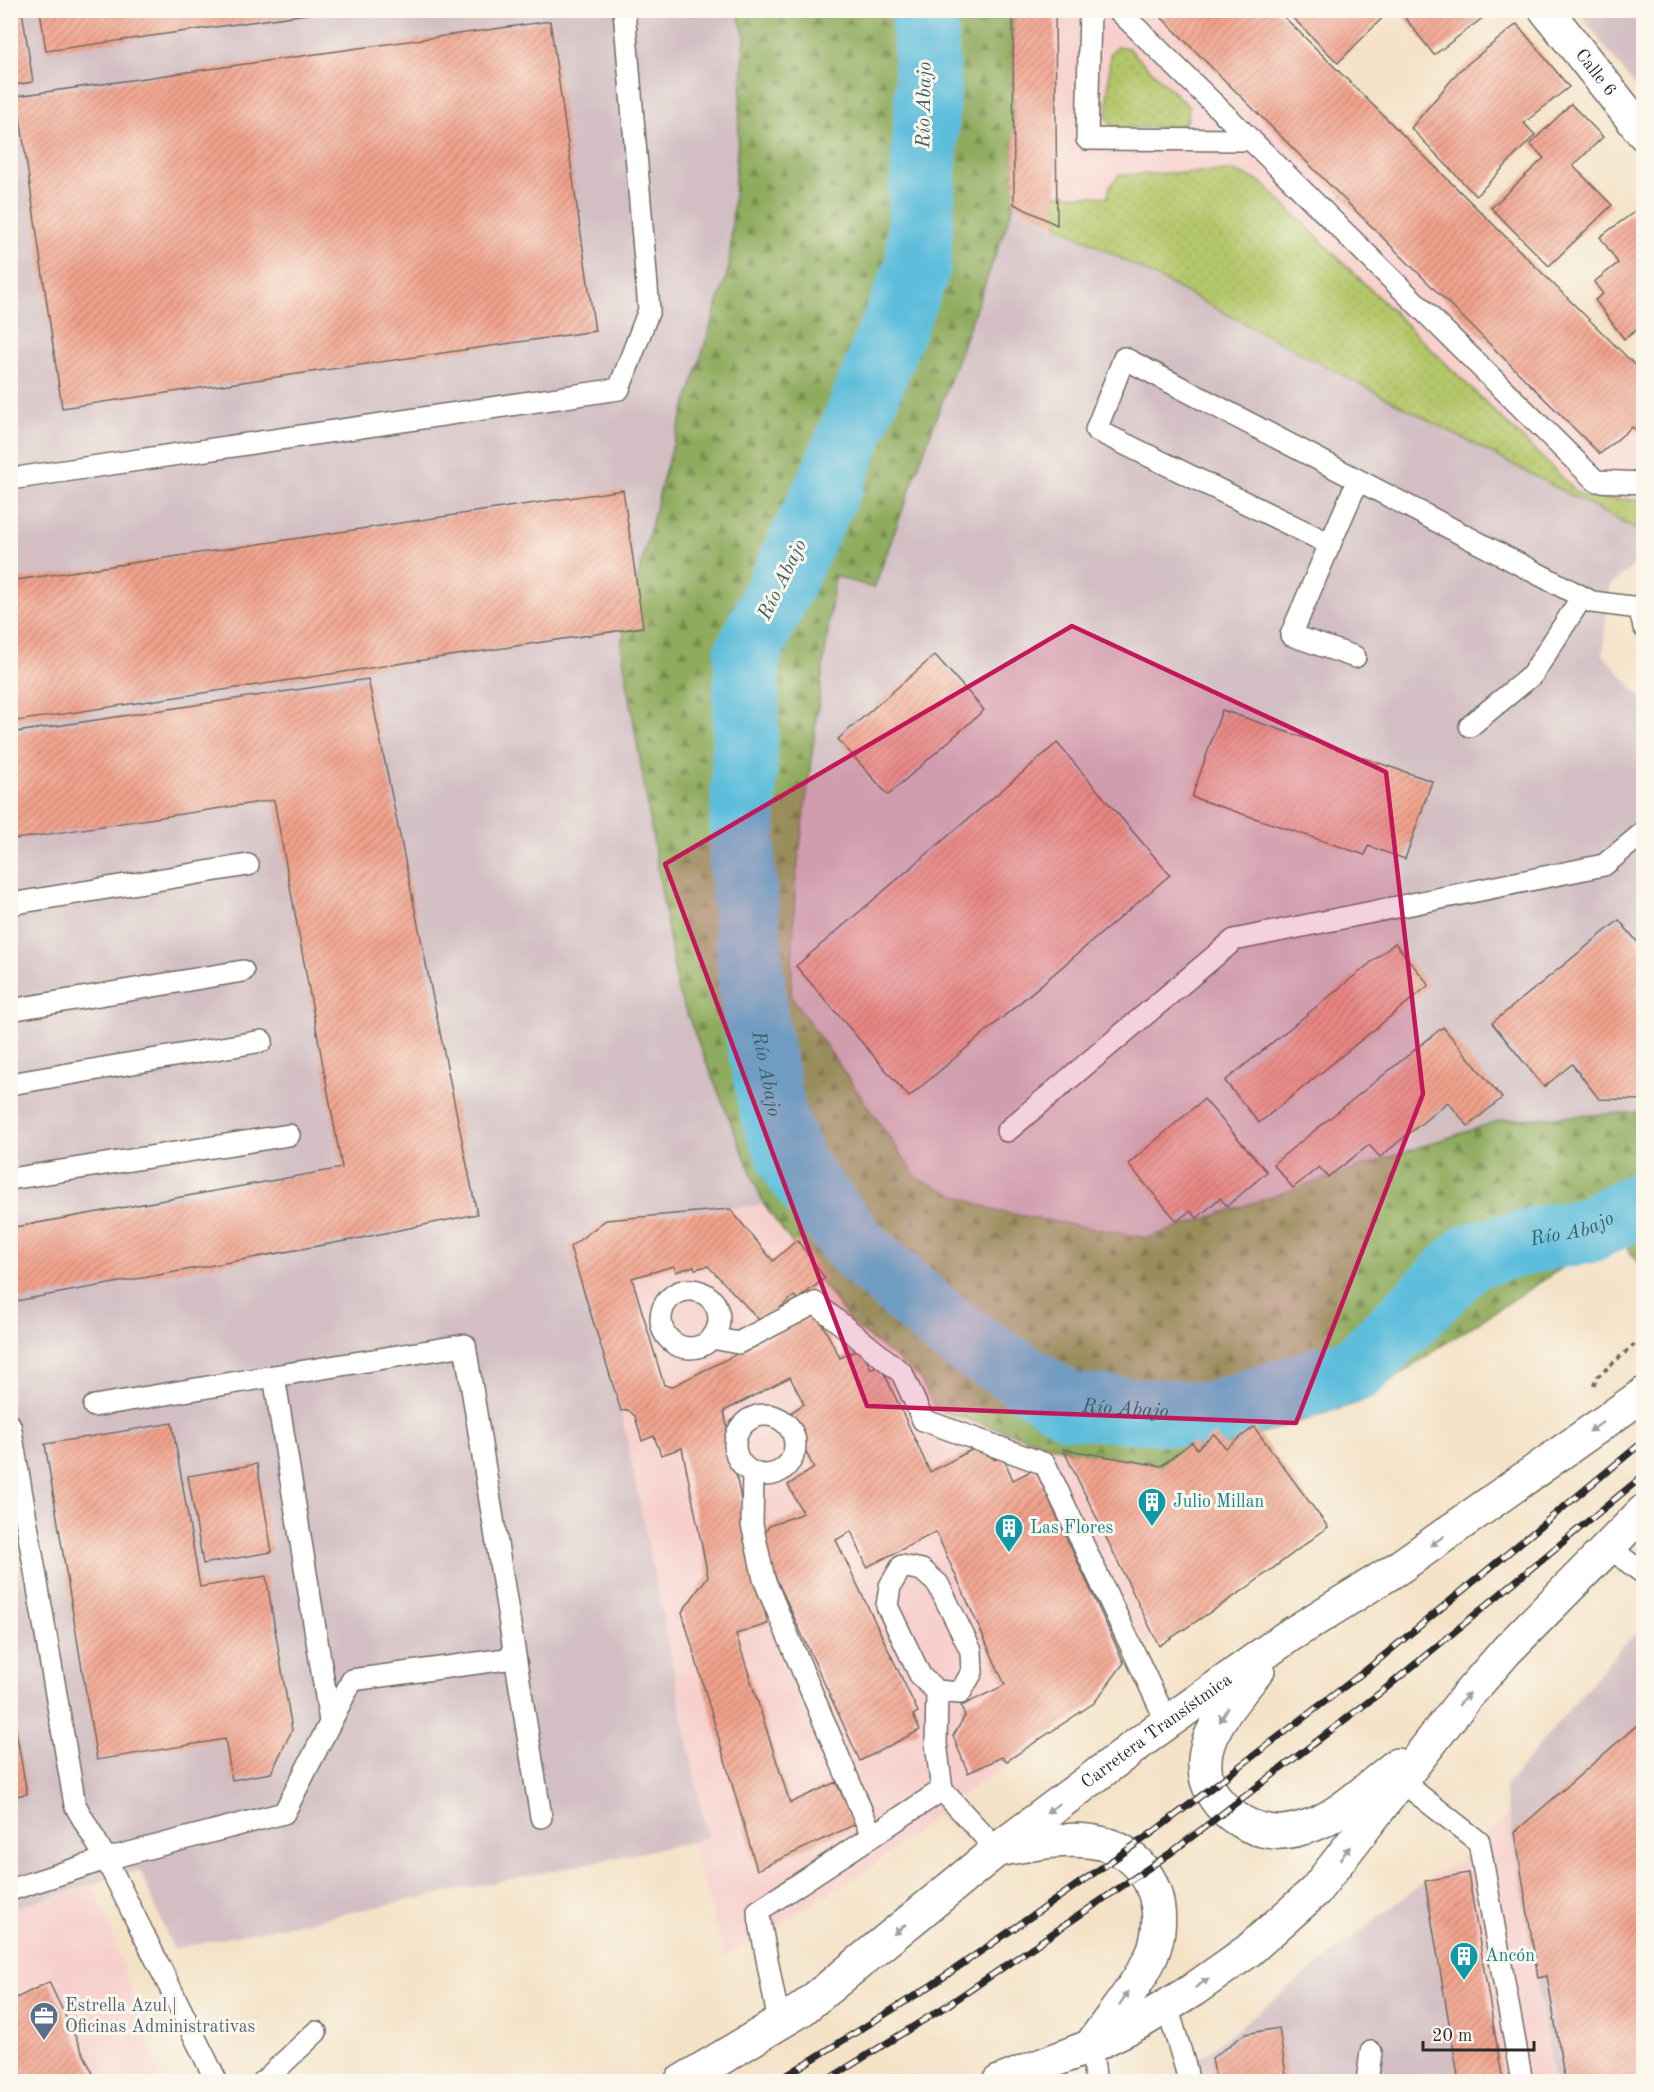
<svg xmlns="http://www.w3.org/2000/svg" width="1654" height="2092" font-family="'Old Standard TT',serif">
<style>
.built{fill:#f7d0cd}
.industrial{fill:#d2bec3}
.grass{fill:url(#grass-dots);stroke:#70784a;stroke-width:1.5}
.forest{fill:url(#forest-firs);stroke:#5d6b44;stroke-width:1.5}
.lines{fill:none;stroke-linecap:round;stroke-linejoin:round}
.river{stroke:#5dbddb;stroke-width:66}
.building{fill:url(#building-hatch)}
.lane-casing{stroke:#716b62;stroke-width:24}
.street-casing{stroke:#716b62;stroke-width:36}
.primary-casing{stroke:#716b62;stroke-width:36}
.path{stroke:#716b62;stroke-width:4;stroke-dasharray:4.5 4.5;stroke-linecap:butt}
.lane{stroke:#fff;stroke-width:21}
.street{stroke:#fff;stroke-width:33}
.primary{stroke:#fff;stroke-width:33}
.rail-casing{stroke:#2b2b2b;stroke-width:7}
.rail{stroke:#fbf7ec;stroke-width:4.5;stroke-dasharray:14;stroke-linecap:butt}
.oneway{fill:#a0a0a0}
.marked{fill:#c2185b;fill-opacity:0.2;stroke:#c2185b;stroke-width:4.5;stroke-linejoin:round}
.labels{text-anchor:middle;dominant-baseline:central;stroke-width:6;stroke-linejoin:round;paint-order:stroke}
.street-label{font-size:18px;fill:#2b2b2b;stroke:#fbf7ec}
.culture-label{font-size:18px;fill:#0d838f;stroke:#fbf7ec;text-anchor:start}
.service-label{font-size:18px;fill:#4e5e75;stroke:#fbf7ec;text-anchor:start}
.water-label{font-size:20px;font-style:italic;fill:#3c5e69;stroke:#fbf7ec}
</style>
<defs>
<pattern id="grass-dots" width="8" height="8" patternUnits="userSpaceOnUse" patternTransform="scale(1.5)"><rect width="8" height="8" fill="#b4c669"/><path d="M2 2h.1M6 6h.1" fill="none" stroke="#9baa5b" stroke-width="1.8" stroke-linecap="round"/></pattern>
<pattern id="forest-firs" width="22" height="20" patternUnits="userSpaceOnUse" patternTransform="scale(1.5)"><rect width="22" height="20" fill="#8fab5d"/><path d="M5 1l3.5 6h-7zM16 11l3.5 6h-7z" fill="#758b4d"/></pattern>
<pattern id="building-hatch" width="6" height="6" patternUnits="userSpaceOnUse" patternTransform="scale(1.5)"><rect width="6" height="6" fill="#f1a28c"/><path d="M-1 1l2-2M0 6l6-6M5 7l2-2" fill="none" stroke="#c38473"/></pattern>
</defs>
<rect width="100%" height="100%" fill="#fbf7ec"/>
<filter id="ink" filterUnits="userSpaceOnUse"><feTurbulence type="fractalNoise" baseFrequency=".0167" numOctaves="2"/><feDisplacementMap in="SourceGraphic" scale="12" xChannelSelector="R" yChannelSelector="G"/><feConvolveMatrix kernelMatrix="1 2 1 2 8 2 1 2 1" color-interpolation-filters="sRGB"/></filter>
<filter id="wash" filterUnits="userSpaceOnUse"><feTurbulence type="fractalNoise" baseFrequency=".008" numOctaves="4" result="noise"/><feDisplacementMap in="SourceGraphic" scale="24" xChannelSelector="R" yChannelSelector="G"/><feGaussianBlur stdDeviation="1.35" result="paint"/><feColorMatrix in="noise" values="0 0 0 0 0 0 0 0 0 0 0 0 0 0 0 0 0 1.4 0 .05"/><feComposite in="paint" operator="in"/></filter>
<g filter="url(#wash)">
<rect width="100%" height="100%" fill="#f4e2c7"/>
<g class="built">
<path d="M1013 11H1277L1643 374V533L1057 225Z"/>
<path d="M764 1205 851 1323 919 1377 936 1410 1063 1449 1154 1636 1094 1703 1029 1753 976 1785 870 1868 725 1957 691 1842 707 1836 621 1411 570 1247 606 1220Z"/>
<path d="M1508 1815 1554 2081H1459L1425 1881 1462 1859Z"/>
<path d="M95 1885 162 2081 11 2082V1909Z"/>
</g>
<g class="industrial">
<path d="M11 11H737L745 36 729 268 665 471 621 644 678 992 764 1205 606 1220 570 1247 621 1411 707 1836 691 1842 173 1949 140 1870 11 1909Z"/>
<path d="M1578 11H1643V97Z"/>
<path d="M1014 204 1643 533V558L1609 586 1603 655 1643 699V1112L1501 1120 1147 1238 995 1211 918 1179 790 996 795 885 835 576 874 588Z"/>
<path d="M1643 1628V2081H1554L1504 1788 1620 1648Z"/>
<path d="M1425 1881 1459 2081 1170 2082 1186 2069Z"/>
</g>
<g class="grass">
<path d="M1117 46 1128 48 1189 107 1187 120 1178 127 1117 128 1110 124 1107 117 1110 54Z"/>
<path d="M1234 171 1261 182 1578 493 1588 498 1643 500V533L1057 225 1056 194 1108 197 1110 186 1119 175Z"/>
</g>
<path class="forest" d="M737 11H1013L1014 204 874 588 835 576 795 885 791 996 918 1179 995 1211 1147 1238 1501 1120 1643 1112V1269L1616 1233 1443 1345 1360 1402 1161 1466 1063 1449 936 1410 919 1377 851 1323 764 1205 678 992 621 644 665 471 729 268 745 36Z"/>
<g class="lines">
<path class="river" id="s1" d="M924 10 928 87 918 266 834 475 747 654 742 865 755 1020 774 1118 795 1168 856 1247 950 1330 1070 1406 1209 1415 1358 1368 1471 1256 1542 1238 1586 1231 1644 1202"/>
</g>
<g id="blocks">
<g class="building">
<path d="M10 10H22L33 82 10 86Z"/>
<path d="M40 10H321V12L46 51Z"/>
<path d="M1013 10H1055L1057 225 1014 204Z"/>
<path d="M1154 10H1277L1644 374V436L1632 427 1600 454Z"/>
<path d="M1285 10H1390L1338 63Z"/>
<path d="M1399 10H1493L1434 55Z"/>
<path d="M550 21 595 331 62 408 17 96Z"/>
<path d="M1517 24 1569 87 1524 123 1535 135 1476 196 1411 128 1459 71Z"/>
<path d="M1571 104 1603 137 1573 166 1612 205 1549 266 1491 208 1544 158 1530 144Z"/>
<path d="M1641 207 1644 210V325L1624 339 1595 300 1603 294 1594 282 1618 263 1600 237Z"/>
<path d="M623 490 643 627 10 722V581Z"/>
<path d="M935 655 984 710 888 795 838 739Z"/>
<path d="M368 679 477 1214 356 1239 16 1301 10 1270V1228L342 1168 274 800 10 840V733Z"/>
<path d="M1222 710 1432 781 1405 859 1368 846 1365 855 1192 797Z"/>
<path d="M1057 743 1170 875 909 1097 796 966Z"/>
<path d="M1619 920 1644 950V1100L1599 1099 1572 1064 1544 1087 1492 1023Z"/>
<path d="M1395 943 1429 985 1259 1123 1225 1081Z"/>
<path d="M1443 1027 1502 1098 1468 1126 1448 1102 1380 1157 1369 1145 1328 1177 1319 1167 1293 1188 1273 1164Z"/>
<path d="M1204 1099 1267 1172 1227 1206 1220 1198 1197 1218 1190 1211 1177 1221 1128 1164Z"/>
<path d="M730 1209 773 1261 797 1240 825 1278 798 1299 794 1296 762 1323 708 1266 695 1269 694 1266 676 1272 674 1266 632 1278 664 1385 671 1387 817 1314 840 1358 861 1348 871 1369 880 1364 930 1472 977 1447 995 1460 1003 1457 1013 1480 1035 1469 1124 1663 1094 1703 1007 1761 1002 1757 968 1773 953 1736 965 1716 961 1706 1005 1685 936 1532 867 1567 851 1531 836 1540 918 1712 913 1715 920 1730 860 1761 771 1567 763 1537 769 1526 803 1513 788 1485 814 1468 787 1415 804 1404 790 1377 724 1411 756 1579 768 1624 736 1634 790 1803 836 1782 856 1824 757 1870 682 1612 708 1576 682 1448 661 1455 654 1436 642 1441 635 1416 628 1410 621 1411 570 1247 606 1220Z"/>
<path d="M172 1423 200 1587 266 1576 292 1730 271 1773 232 1780 225 1739 97 1760 45 1444Z"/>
<path d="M1254 1427 1328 1527 1244 1590 1159 1646 1063 1449 1161 1466 1192 1442 1197 1449 1214 1434 1226 1448Z"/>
<path d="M257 1464 272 1552 203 1564 188 1476Z"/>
<path d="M12 1707 27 1794 10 1797V1708Z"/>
<path d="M1644 1719V2082H1565L1547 1976 1538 1978 1515 1832Z"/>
<path d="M1468 1873 1503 2082H1459L1425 1881Z"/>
<path d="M49 1982 97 2082H10V2001Z"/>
<path d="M1279 2028 1287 2082H1216L1212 2058 1245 2034Z"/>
</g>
</g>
</g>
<g filter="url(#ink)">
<use href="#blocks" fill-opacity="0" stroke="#716b62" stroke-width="1.5"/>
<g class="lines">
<g class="lane-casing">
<g id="lane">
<path d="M1090 10 1087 139 1251 140"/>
<path d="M1118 10 1251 140 1596 481 1644 483"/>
<path d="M10 479 619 389 649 310 624 10"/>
<path d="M1358 480 1330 544 1096 430 1124 358 1592 602 1639 608"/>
<path d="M1330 544 1291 635 1355 657"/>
<path d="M1644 601 1639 608 1644 627"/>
<path d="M1470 726 1532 675 1582 597"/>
<path d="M10 904 248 865"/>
<path d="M10 1010 243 971"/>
<path d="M10 1084 262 1041"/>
<path d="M1007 1131 1234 940 1604 865 1644 832"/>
<path d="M10 1179 289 1135"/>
<circle cx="690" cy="1319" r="29"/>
<path d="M713 1338 738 1343 815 1303 902 1373 923 1420 1045 1464 1167 1722"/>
<path d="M94 1406 274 1376"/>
<circle cx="765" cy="1445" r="30"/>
<path d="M10 1425 75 1805 106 1859 217 2082"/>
<path d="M753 1473 752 1524 764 1579 872 1836"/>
<path d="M1607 1546 1644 1574"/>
<path d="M902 1566 922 1570 938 1584 971 1651 972 1672 960 1693 937 1691 921 1677 887 1606 890 1586Z"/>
<path d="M937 1691 936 1743 942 1790"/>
<path d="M330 1721 274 1376 465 1345 541 1817"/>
<path d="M1400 1780 1479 1842 1522 2082"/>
<path d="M10 1890 106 1859 284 1813 352 1680 514 1658"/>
<path d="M1167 2006 1186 2069 1188 2082"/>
<path d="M779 2023 758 1911 942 1790 997 1850"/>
<path d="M1091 2046 1096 2082"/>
<path d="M263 2082 316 2032"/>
<path d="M1367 2082 1371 2052"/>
</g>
</g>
<g class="street-casing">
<g id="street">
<path id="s2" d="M1546 10 1644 134"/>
</g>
</g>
<g class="primary-casing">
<g id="primary">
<path d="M1258 1670C1239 1693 1206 1729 1205 1760 1202 1799 1238 1829 1275 1832 1287 1833 1304 1828 1315 1824 1343 1813 1373 1783 1397 1765"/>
<path d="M1003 1849C1057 1839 1129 1824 1154 1891 1161 1912 1160 1936 1151 1957 1136 1988 1111 2016 1092 2044"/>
<path id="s3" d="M681 2082 801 2010 997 1850 1154 1732 1287 1637 1398 1568 1644 1394"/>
<path d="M999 2082 1091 2046 1142 2021 1193 1990 1248 1951 1315 1891 1466 1697 1507 1650 1644 1511"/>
</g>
</g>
<path class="path" d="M1594 1385 1596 1378 1644 1336"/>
<use href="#lane" class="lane"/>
<use href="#street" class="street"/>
<use href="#primary" class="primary"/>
<g class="rail-casing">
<g id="rail">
<path d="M776 2082 932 1985 1152 1833 1365 1671 1644 1441"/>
<path d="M824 2082 948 2005 1172 1852 1385 1689 1644 1475"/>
</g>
</g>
<use href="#rail" class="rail"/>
</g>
<defs><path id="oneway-solid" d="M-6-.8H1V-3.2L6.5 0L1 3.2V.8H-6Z" transform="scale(1.5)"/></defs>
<g class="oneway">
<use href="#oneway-solid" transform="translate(1596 1427) rotate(145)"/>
<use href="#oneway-solid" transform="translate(1437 1541) rotate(145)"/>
<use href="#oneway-solid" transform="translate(1464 1699) rotate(-50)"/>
<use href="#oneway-solid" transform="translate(1224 1715) rotate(123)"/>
<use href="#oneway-solid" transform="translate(1053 1808) rotate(143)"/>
<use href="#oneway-solid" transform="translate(1345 1853) rotate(-53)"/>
<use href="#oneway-solid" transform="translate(900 1929) rotate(141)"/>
<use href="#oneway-solid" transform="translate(1202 1983) rotate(-35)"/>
<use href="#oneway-solid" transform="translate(1124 1998) rotate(-55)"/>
</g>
</g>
<path class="marked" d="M1072 626 1386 772 1423 1094 1296 1423 867 1406 665 864Z"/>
<defs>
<g id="building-pin" transform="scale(1.5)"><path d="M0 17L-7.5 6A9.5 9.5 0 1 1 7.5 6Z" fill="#0f9aa8" stroke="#fbf7ec"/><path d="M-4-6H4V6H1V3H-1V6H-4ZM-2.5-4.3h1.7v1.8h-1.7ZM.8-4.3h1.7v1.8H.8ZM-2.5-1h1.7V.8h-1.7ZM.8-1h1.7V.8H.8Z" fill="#fff"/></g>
<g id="office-pin" transform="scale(1.5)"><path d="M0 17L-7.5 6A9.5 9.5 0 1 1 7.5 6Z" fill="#5c6f8a" stroke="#fbf7ec"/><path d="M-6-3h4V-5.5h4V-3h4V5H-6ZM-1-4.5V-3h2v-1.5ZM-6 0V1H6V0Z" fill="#fff"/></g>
</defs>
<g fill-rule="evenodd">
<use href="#building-pin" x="1152" y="1502"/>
<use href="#building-pin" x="1009" y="1528"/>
<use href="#building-pin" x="1464" y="1956"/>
<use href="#office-pin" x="44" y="2016"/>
</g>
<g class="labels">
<g class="street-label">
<text stroke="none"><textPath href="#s2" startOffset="80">Calle 6</textPath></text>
<text stroke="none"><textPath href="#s3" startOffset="592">Carretera Transístmica</textPath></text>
</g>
<g class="culture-label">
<text x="1173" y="1502">Julio Millan</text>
<text x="1030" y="1528">Las Flores</text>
<text x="1485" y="1956">Ancón</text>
</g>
<g class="service-label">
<text x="65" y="2006">Estrella Azul |<tspan x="65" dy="21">Oficinas Administrativas</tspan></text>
</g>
<g class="water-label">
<text transform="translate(925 105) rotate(-89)">Río Abajo</text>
<text transform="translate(783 580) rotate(-64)">Río Abajo</text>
<text stroke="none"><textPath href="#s1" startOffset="1102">Río Abajo</textPath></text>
<text stroke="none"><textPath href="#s1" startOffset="2128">Río Abajo</textPath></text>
<text stroke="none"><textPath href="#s1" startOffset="1624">Río Abajo</textPath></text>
</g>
</g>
<rect width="1654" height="2092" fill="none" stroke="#fbf7ec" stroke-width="36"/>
<path d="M1423 2041v9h111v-9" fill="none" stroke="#2b2b2b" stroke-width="3"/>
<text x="1432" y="2041" font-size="18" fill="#2b2b2b" stroke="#fbf7ec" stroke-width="4.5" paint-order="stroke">20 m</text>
</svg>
